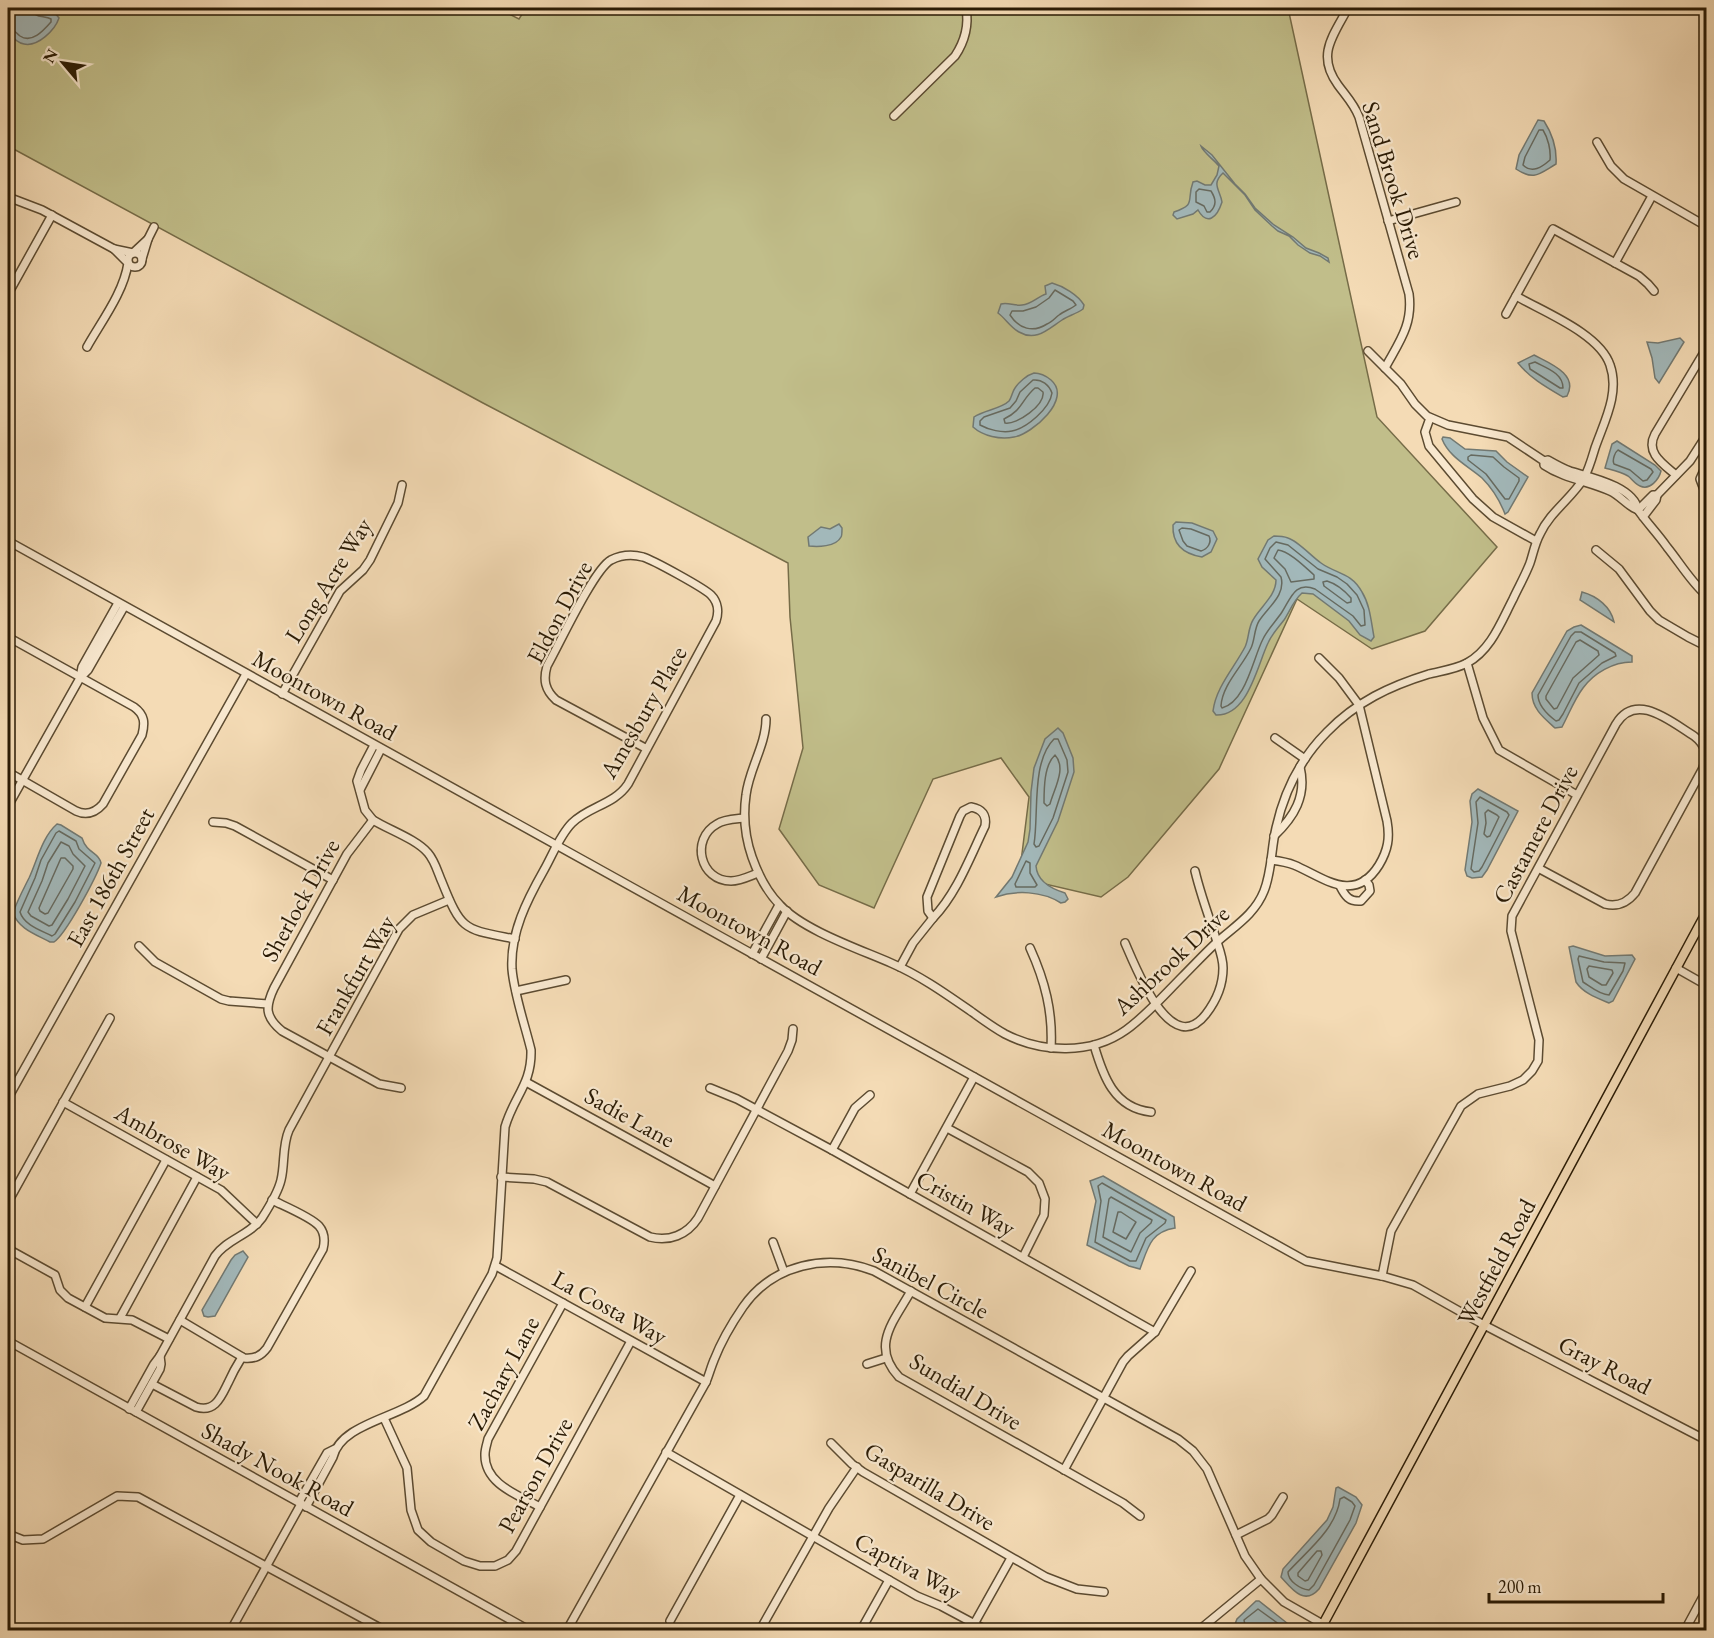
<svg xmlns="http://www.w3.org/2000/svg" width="1714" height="1638" font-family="'EB Garamond',serif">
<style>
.green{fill:#c1be8a;stroke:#766c48;stroke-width:1.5}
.water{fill:#a2b8ba;stroke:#727972;stroke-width:1.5}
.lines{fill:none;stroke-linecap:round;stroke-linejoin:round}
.shore{stroke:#666a60;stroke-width:1.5}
.minor-casing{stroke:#5c4b31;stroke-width:10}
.major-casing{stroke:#2a1b05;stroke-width:11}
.minor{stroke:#f8e8cf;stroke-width:7}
.major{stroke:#f4dbb5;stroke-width:8}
.labels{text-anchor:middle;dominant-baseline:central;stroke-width:4.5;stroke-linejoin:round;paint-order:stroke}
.street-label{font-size:24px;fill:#2a1b05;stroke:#f8e8cf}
</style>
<rect width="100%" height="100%" fill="#f4dbb5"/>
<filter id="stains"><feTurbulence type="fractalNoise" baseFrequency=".00333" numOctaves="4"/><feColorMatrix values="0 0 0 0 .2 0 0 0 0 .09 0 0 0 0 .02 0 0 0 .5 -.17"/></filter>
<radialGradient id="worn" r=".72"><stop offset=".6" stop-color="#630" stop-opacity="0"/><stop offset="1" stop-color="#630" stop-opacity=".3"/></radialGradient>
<path class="green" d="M8 8H497L519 19 526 8H1288L1377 417 1497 547 1425 631 1372 649 1297 599 1219 769 1128 877 1101 897 1019 878 1029 797 1001 758 933 779 874 908 819 885 779 829 803 748 790 617 788 563 483 403 8 146Z"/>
<g class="water">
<path d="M15 8H26L55 13 59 18C55 30 38 47 24 44 17 43 12 37 8 32V9Z"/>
<path d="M1538 120 1544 121C1553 135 1557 149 1556 164 1539 174 1534 181 1516 169L1519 155Z"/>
<path d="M1201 146 1212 155 1235 184 1245 194 1255 208 1274 225 1293 237 1306 248 1319 253 1328 258 1329 262 1320 256 1310 253 1298 245 1289 236 1278 231 1272 226 1255 210 1245 195 1223 173C1211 184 1220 190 1222 202 1217 218 1207 226 1198 210L1193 214 1177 219 1173 215 1174 212C1197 204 1186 201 1193 182L1197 181 1205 185H1211L1217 175 1219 166C1213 159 1203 152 1201 146Z"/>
<path d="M1052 283C1063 286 1078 295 1084 305L1083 309C1076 314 1068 316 1062 320 1048 329 1036 342 1019 332 1010 327 1006 319 998 313L1001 304C1008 302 1014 306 1022 305 1032 304 1037 297 1046 294L1045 286Z"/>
<path d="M1680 338 1684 342 1659 383 1655 378 1652 358 1647 342 1658 343Z"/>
<path d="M1534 355C1549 363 1579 374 1567 396L1563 397C1546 387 1530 378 1518 363Z"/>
<path d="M1034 373C1041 373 1045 375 1051 380 1073 399 1032 434 1014 437 1000 440 983 436 973 427L974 417C984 410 1001 409 1009 401 1012 397 1012 392 1015 388 1019 382 1027 375 1034 373Z"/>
<path d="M1443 437 1450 438 1465 449 1496 451 1507 462 1528 477 1508 512 1505 514C1500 501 1492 488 1482 478 1468 466 1449 457 1442 439Z"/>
<path d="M1617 441 1655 465 1661 471C1659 479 1650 491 1640 486 1635 484 1632 479 1628 476 1621 472 1612 470 1605 468L1612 444Z"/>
<path d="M1176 522 1192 523 1213 531 1217 539 1211 552 1202 557C1184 554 1172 545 1173 525Z"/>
<path d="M839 524 842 528C842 530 842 536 841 537 836 547 817 547 809 546L808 537 821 527 830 529Z"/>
<path d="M1274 536C1278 536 1283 536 1288 538 1298 541 1312 557 1321 563 1336 574 1351 572 1362 592 1370 605 1371 621 1374 637L1371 641 1360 635 1349 621 1313 594 1302 593C1293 601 1290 611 1284 620 1278 628 1272 634 1268 643 1257 666 1248 716 1216 715L1213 711C1216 687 1234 668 1245 647 1249 639 1248 628 1253 620 1260 607 1276 596 1276 580L1262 567 1258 559 1268 540Z"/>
<path d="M1582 592C1597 596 1611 607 1614 622L1580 600Z"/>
<path d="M1581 625 1632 656V662C1613 662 1594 673 1583 688 1574 700 1569 714 1562 727L1555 728C1544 718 1532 709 1532 693L1567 631 1574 627Z"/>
<path d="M1058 728 1063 733 1073 758 1074 772 1058 821 1036 866C1037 881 1052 889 1065 893L1068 899 1065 902 1061 903C1042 891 1016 890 996 897L1012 877 1028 842 1030 829 1031 792 1034 768 1045 739Z"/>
<path d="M1478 789 1518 811 1487 870 1482 877 1472 878 1467 876 1465 870 1472 822 1470 801 1472 794Z"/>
<path d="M57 824 61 825 82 838C87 854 99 852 101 863 96 878 66 934 54 942H50C35 934 19 929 13 913 17 901 23 890 29 878 37 861 42 837 57 824Z"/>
<path d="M1573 946 1605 956 1632 955 1635 959 1613 1001 1609 1003C1597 998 1583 993 1576 982L1569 947Z"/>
<path d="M1103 1176 1174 1217 1175 1228C1150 1232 1148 1248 1140 1269L1129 1266 1087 1245 1096 1201 1090 1181Z"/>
<path d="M243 1251 248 1257 215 1316 208 1317 204 1316 202 1310 231 1260 235 1255Z"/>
<path d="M1338 1487 1356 1497 1362 1505 1356 1523 1319 1589C1304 1606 1292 1589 1281 1577L1283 1569 1327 1520 1333 1507 1336 1488Z"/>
<path d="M1256 1601H1259L1292 1627V1630H1242L1235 1624 1237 1619Z"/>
</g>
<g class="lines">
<g class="shore">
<path d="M8 28C14 29 15 32 20 36 32 44 44 30 51 22V19C44 15 33 19 33 8"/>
<path d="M1539 130H1543C1548 138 1551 150 1550 160 1542 167 1532 174 1523 165L1525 157Z"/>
<path d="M1199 189 1211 191C1216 199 1217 205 1210 212H1207L1204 206 1196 202V192Z"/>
<path d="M1055 290 1073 301 1076 305C1071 309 1064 311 1059 315 1055 318 1052 322 1047 324 1033 333 1019 329 1010 315L1012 311H1023L1036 307 1049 298Z"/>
<path d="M1535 362C1546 368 1563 373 1563 388H1560L1530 369 1529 364Z"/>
<path d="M1033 380C1042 379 1049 385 1052 393 1050 408 1027 428 1012 431 1002 433 989 430 980 425V421L984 417 1010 408 1016 401 1020 392Z"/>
<path d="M1035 388H1038L1043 392C1045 405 1017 425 1005 423L1004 419C1023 410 1021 400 1035 388Z"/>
<path d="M1618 450 1651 469 1653 472 1647 480 1643 481 1630 470 1614 464C1612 460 1615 452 1618 450Z"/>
<path d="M1471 455 1493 457 1504 467 1519 478V481L1509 499H1505L1486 474 1468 460V457Z"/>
<path d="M1182 528 1191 529 1209 536C1212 542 1208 549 1201 551L1187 546 1183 541 1179 530Z"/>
<path d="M1276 542 1288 545 1318 569 1337 577 1347 584 1357 595 1364 610 1365 625 1361 626 1353 616 1315 589C1295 581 1291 598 1282 612 1276 621 1268 629 1263 639 1253 658 1246 702 1222 708L1221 706C1222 685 1242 667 1251 648 1255 640 1254 629 1259 621 1268 607 1286 595 1281 577L1265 559 1270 548Z"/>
<path d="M1278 550C1289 551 1305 567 1314 575V579L1291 582 1285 569 1274 558Z"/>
<path d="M1327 581C1337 584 1344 590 1351 598V602L1347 603 1324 586 1323 582Z"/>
<path d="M1575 632H1581L1615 653 1616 656 1602 663 1579 683 1563 714 1559 720 1556 721C1548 715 1538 706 1538 695L1571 636Z"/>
<path d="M1580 640 1598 651 1599 655 1573 678 1557 708 1554 709 1546 699V696L1576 642Z"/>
<path d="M1054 739H1058L1067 760 1068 772 1053 818 1039 846 1036 847 1034 844C1039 814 1031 762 1054 739Z"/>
<path d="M1055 755C1067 768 1054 789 1050 804L1047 806 1044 803C1044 789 1044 765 1055 755Z"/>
<path d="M1480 797 1507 812 1509 815 1482 867 1479 871 1474 872 1471 869 1478 823 1476 802Z"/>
<path d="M1488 810 1497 815 1499 817 1490 836 1487 837 1484 834 1486 823 1485 813Z"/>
<path d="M59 831 76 841 79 849 95 863 75 902 55 934 52 936C40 930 24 925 20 912L35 878 41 860 56 833Z"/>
<path d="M61 842 69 846 73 854 85 866 68 899 52 925 49 926 31 916 28 912 42 881 48 863Z"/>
<path d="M61 858H65L73 866V869L48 913 45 914 40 911 39 908Z"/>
<path d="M1026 861 1030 863V873L1037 885 1035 887H1016L1015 884Z"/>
<path d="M1579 956 1604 962 1625 963 1623 971 1609 995C1600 995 1591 987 1583 982L1578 959Z"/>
<path d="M1589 966 1612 970 1613 973 1606 985H1602L1589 977 1587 969Z"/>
<path d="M1102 1183 1166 1220 1165 1223 1146 1238 1136 1261H1130L1095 1242 1101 1201 1098 1186Z"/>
<path d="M1111 1197 1152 1220 1151 1223 1140 1233 1131 1252 1103 1237 1109 1199Z"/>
<path d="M1118 1212H1121L1136 1222 1126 1239 1113 1232Z"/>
<path d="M1344 1497 1352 1502 1355 1506 1350 1520 1314 1585 1309 1590C1300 1589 1288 1581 1288 1572 1308 1550 1336 1529 1340 1499Z"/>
<path d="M1317 1551H1321L1322 1555 1308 1580 1305 1581 1298 1576V1573Z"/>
<path d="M1246 1630 1244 1620 1258 1609 1287 1630"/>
</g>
<g class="minor-casing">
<g id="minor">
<path d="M1348 8C1333 36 1316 55 1338 85 1346 96 1354 104 1359 117L1409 294C1413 325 1399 342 1385 368"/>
<path d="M894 116 955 56C965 41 969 25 966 8"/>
<path d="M1597 142 1611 166 1624 179 1706 226"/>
<path d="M8 197 42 210 114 249 133 253 148 239 142 259"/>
<path d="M1388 221 1456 202"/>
<path d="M148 239 154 227"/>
<circle cx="135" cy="260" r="7"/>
<path d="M1615 263 1652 196"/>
<path d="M8 294 52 215"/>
<path d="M1506 314 1553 229 1639 276 1648 284 1654 291"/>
<path d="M87 347C101 322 124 292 128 263L114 249"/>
<path d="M1368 351 1401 384 1415 404 1427 416 1448 425 1508 437 1544 461V465C1565 479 1588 481 1610 491 1621 496 1627 506 1638 510 1634 486 1589 477 1570 471 1562 468 1555 464 1548 460L1544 461"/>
<path d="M1430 418 1425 432 1429 446 1473 499 1493 517 1536 541"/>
<path d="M1706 471 1704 470 1700 479 1706 495"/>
<path d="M1676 475C1663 464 1645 453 1655 434L1706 349"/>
<path d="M1657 495 1690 461 1706 436"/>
<path d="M1643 517 1656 500 1657 495H1653L1638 510C1647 523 1658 534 1667 547 1680 563 1691 582 1706 595"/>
<path d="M8 541 1306 1261 1382 1276 1413 1285 1484 1325 1706 1440"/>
<path d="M1596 550 1619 569 1650 611 1659 620 1688 637 1706 646"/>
<path d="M118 603 82 667 80 678 88 670 124 607"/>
<path d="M8 637 134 707C145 715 145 723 142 735L103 804C96 812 87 816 76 811L8 772"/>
<path d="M1467 663 1483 718 1499 750 1577 795"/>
<path d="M282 694 340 591 363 570 370 560 398 503 402 485"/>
<path d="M766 719C766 745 749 769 746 795 743 816 745 837 752 857 758 874 767 892 780 905 803 930 859 949 891 963 921 976 946 994 972 1012 983 1020 994 1028 1005 1034 1042 1053 1091 1055 1126 1030 1147 1015 1165 994 1183 976 1194 965 1205 953 1217 942 1235 926 1255 914 1264 891 1272 871 1271 849 1276 828 1284 792 1301 758 1327 732 1356 702 1390 686 1429 674 1441 671 1456 669 1467 663 1491 650 1501 622 1513 599 1518 588 1525 576 1530 563 1533 554 1535 543 1540 534 1550 512 1572 498 1584 478 1589 469 1592 458 1595 448 1604 422 1620 393 1610 365 1600 334 1544 312 1516 296"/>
<path d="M1275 738 1305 759"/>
<path d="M374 745 361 770 357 781 365 810 373 820C389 830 416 839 428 853 435 861 438 873 442 882 462 932 464 929 515 939"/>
<path d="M360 790 381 749"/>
<path d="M8 806 80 678"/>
<path d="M971 807C982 809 987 815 985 826 970 857 957 893 933 918L928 911 927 897 960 816 963 811Z"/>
<path d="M744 818C735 819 724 819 717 824 690 839 700 881 731 881 740 881 750 876 758 873"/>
<path d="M373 820 347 854 274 988C265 1007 265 1017 282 1031L379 1084 401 1088"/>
<path d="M213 822 226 823 235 826 333 880"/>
<path d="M1274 836C1294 817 1307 796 1300 767"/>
<path d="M1271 860C1279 861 1287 862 1294 865 1323 877 1354 905 1379 865 1388 850 1390 838 1387 821L1359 705 1339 678 1319 658"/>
<path d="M1340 886C1345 896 1349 902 1361 901L1370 891 1369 885 1365 880"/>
<path d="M1125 943C1136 968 1171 1060 1206 1014 1216 1001 1223 984 1223 968 1223 955 1217 944 1214 932 1207 912 1200 892 1195 871"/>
<path d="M139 946 155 962 221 999 229 1001 268 1004"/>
<path d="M1030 948C1045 981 1053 1012 1051 1048"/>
<path d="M752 954 779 905"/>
<path d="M761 959 787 911"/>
<path d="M900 967 913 943 933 918"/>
<path d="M1676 968 1706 985"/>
<path d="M516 991 566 980"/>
<path d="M1094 1045C1103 1076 1114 1108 1151 1112"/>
<path d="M526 1082 715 1186"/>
<path d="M710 1088 737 1099 832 1150 1155 1332"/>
<path d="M8 1098 246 674"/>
<path d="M63 1102 221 1190 257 1224"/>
<path d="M947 1128 1028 1172 1039 1183 1045 1199 1044 1215 1023 1257"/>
<path d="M832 1150 855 1108 870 1095"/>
<path d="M501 1177 534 1179 547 1182 650 1237C669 1242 687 1235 698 1218L788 1051 792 1040 793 1029"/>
<path d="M910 1194 974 1077"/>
<path d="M8 1202 110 1018"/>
<path d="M773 1242 784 1272"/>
<path d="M8 1249 55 1275 60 1290 68 1298 105 1318 132 1320 169 1339"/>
<path d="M496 1266 706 1382"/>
<path d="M1382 1276 1391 1231 1461 1106 1478 1094 1510 1086 1523 1080 1532 1071 1538 1061 1539 1040 1511 931 1512 916 1616 724C1636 691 1671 722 1694 736 1706 745 1708 756 1702 770L1635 893C1627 903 1617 907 1605 904L1538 868"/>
<path d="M911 1291C894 1321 870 1346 899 1377L1123 1503 1140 1516"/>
<path d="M85 1307 166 1160"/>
<path d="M120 1318 197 1177"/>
<path d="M180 1320 244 1358C255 1359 261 1356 267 1348L323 1249C325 1241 325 1233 319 1226 311 1217 284 1206 272 1200"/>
<path d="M8 1341 529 1630"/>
<path d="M160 1356 215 1256C227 1239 250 1235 262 1218 269 1207 278 1193 281 1180 285 1164 282 1146 289 1130L399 929 413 915 449 900"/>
<path d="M867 1364 886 1358"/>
<path d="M152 1384 196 1407C215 1413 221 1397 228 1383 232 1374 237 1365 242 1357"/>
<path d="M129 1409 154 1364 160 1356 161 1364 160 1369 136 1412"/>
<path d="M384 1418 407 1468 411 1510 418 1530 431 1542 464 1561 480 1566H495L508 1560 516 1551 631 1341"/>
<path d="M831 1443 852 1464 863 1472 1046 1577 1077 1589 1104 1592"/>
<path d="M666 1452 917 1596 941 1606 986 1630"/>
<path d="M1064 1470 1123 1362 1128 1356 1155 1332 1191 1271"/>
<path d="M299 1502 327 1453 335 1449"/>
<path d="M306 1507 333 1457C341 1423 400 1418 424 1396L492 1274 497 1258 505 1127C514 1096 532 1084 531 1050 525 1025 514 994 512 969 510 933 527 900 544 870 553 854 560 835 572 823 589 806 614 805 628 784L716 621C719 612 718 602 711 595 704 588 653 560 643 557 632 554 621 555 611 560 594 569 559 645 547 666 543 680 545 690 556 700L647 749"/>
<path d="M540 1507C518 1495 484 1484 485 1454 485 1449 487 1444 488 1439L563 1303"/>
<path d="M8 1534 23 1540 43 1539 117 1496 138 1497 384 1630"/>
<path d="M1236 1535 1268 1519 1272 1515 1283 1497"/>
<path d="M670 1621 740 1495"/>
<path d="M974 1624 1011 1558"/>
<path d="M231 1630 301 1504"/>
<path d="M567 1630 706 1382C709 1375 711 1367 714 1360 721 1342 732 1323 743 1307 773 1264 827 1253 874 1271L1178 1439 1193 1451 1207 1469 1245 1556 1261 1579 1284 1602 1333 1630"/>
<path d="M760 1630 829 1508 857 1467"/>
<path d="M861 1630 889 1580"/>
<path d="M1199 1630 1261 1579"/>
<path d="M1685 1630 1706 1591"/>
</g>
</g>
<g class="major-casing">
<path id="major" d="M1320 1630 1706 913"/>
</g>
<use href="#minor" class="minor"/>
<use href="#major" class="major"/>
</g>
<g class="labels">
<g class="street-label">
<text transform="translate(1394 180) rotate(73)">Sand Brook Drive</text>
<text transform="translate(328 580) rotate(-58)">Long Acre Way</text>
<text transform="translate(559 612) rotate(-62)">Eldon Drive</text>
<text transform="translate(325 695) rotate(29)">Moontown Road</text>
<text transform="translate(643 712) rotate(-60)">Amesbury Place</text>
<text transform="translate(1535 834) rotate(-62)">Castamere Drive</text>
<text transform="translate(110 877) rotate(-61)">East 186th Street</text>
<text transform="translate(300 900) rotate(-61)">Sherlock Drive</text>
<text transform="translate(750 930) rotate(29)">Moontown Road</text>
<text transform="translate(1171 960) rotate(-43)">Ashbrook Drive</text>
<text transform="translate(355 975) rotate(-60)">Frankfurt Way</text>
<text transform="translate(630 1117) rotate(29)">Sadie Lane</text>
<text transform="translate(173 1142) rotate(30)">Ambrose Way</text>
<text transform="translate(1175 1166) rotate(29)">Moontown Road</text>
<text transform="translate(966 1203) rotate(29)">Cristin Way</text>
<text transform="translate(1496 1262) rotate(-62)">Westfield Road</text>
<text transform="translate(931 1282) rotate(28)">Sanibel Circle</text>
<text transform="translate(610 1307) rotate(29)">La Costa Way</text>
<text transform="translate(1605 1365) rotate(27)">Gray Road</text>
<text transform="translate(503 1373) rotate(-62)">Zachary Lane</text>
<text transform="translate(966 1391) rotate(31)">Sundial Drive</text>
<text transform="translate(278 1469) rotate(29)">Shady Nook Road</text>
<text transform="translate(535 1475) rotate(-61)">Pearson Drive</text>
<text transform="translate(930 1486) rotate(31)">Gasparilla Drive</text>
<text transform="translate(908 1566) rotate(28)">Captiva Way</text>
</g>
</g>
<rect width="1714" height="1638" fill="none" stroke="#f4dbb5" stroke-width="30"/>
<rect x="9" y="9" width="1696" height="1620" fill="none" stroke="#2a1b05" stroke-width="3"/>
<rect x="15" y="15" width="1684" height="1608" fill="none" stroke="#2a1b05" stroke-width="1.5"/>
<g transform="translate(63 63) rotate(299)" stroke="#f8e8cf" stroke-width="4.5" paint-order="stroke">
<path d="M0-4.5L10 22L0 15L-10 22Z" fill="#2a1b05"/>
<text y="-9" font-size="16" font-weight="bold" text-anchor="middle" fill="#2a1b05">N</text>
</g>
<path d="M1489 1593v9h174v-9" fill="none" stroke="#2a1b05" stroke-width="3"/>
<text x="1498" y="1593" font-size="18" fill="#2a1b05" stroke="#f8e8cf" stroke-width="4.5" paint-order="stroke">200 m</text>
<rect width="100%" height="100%" filter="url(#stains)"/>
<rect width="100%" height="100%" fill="url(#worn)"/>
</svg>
